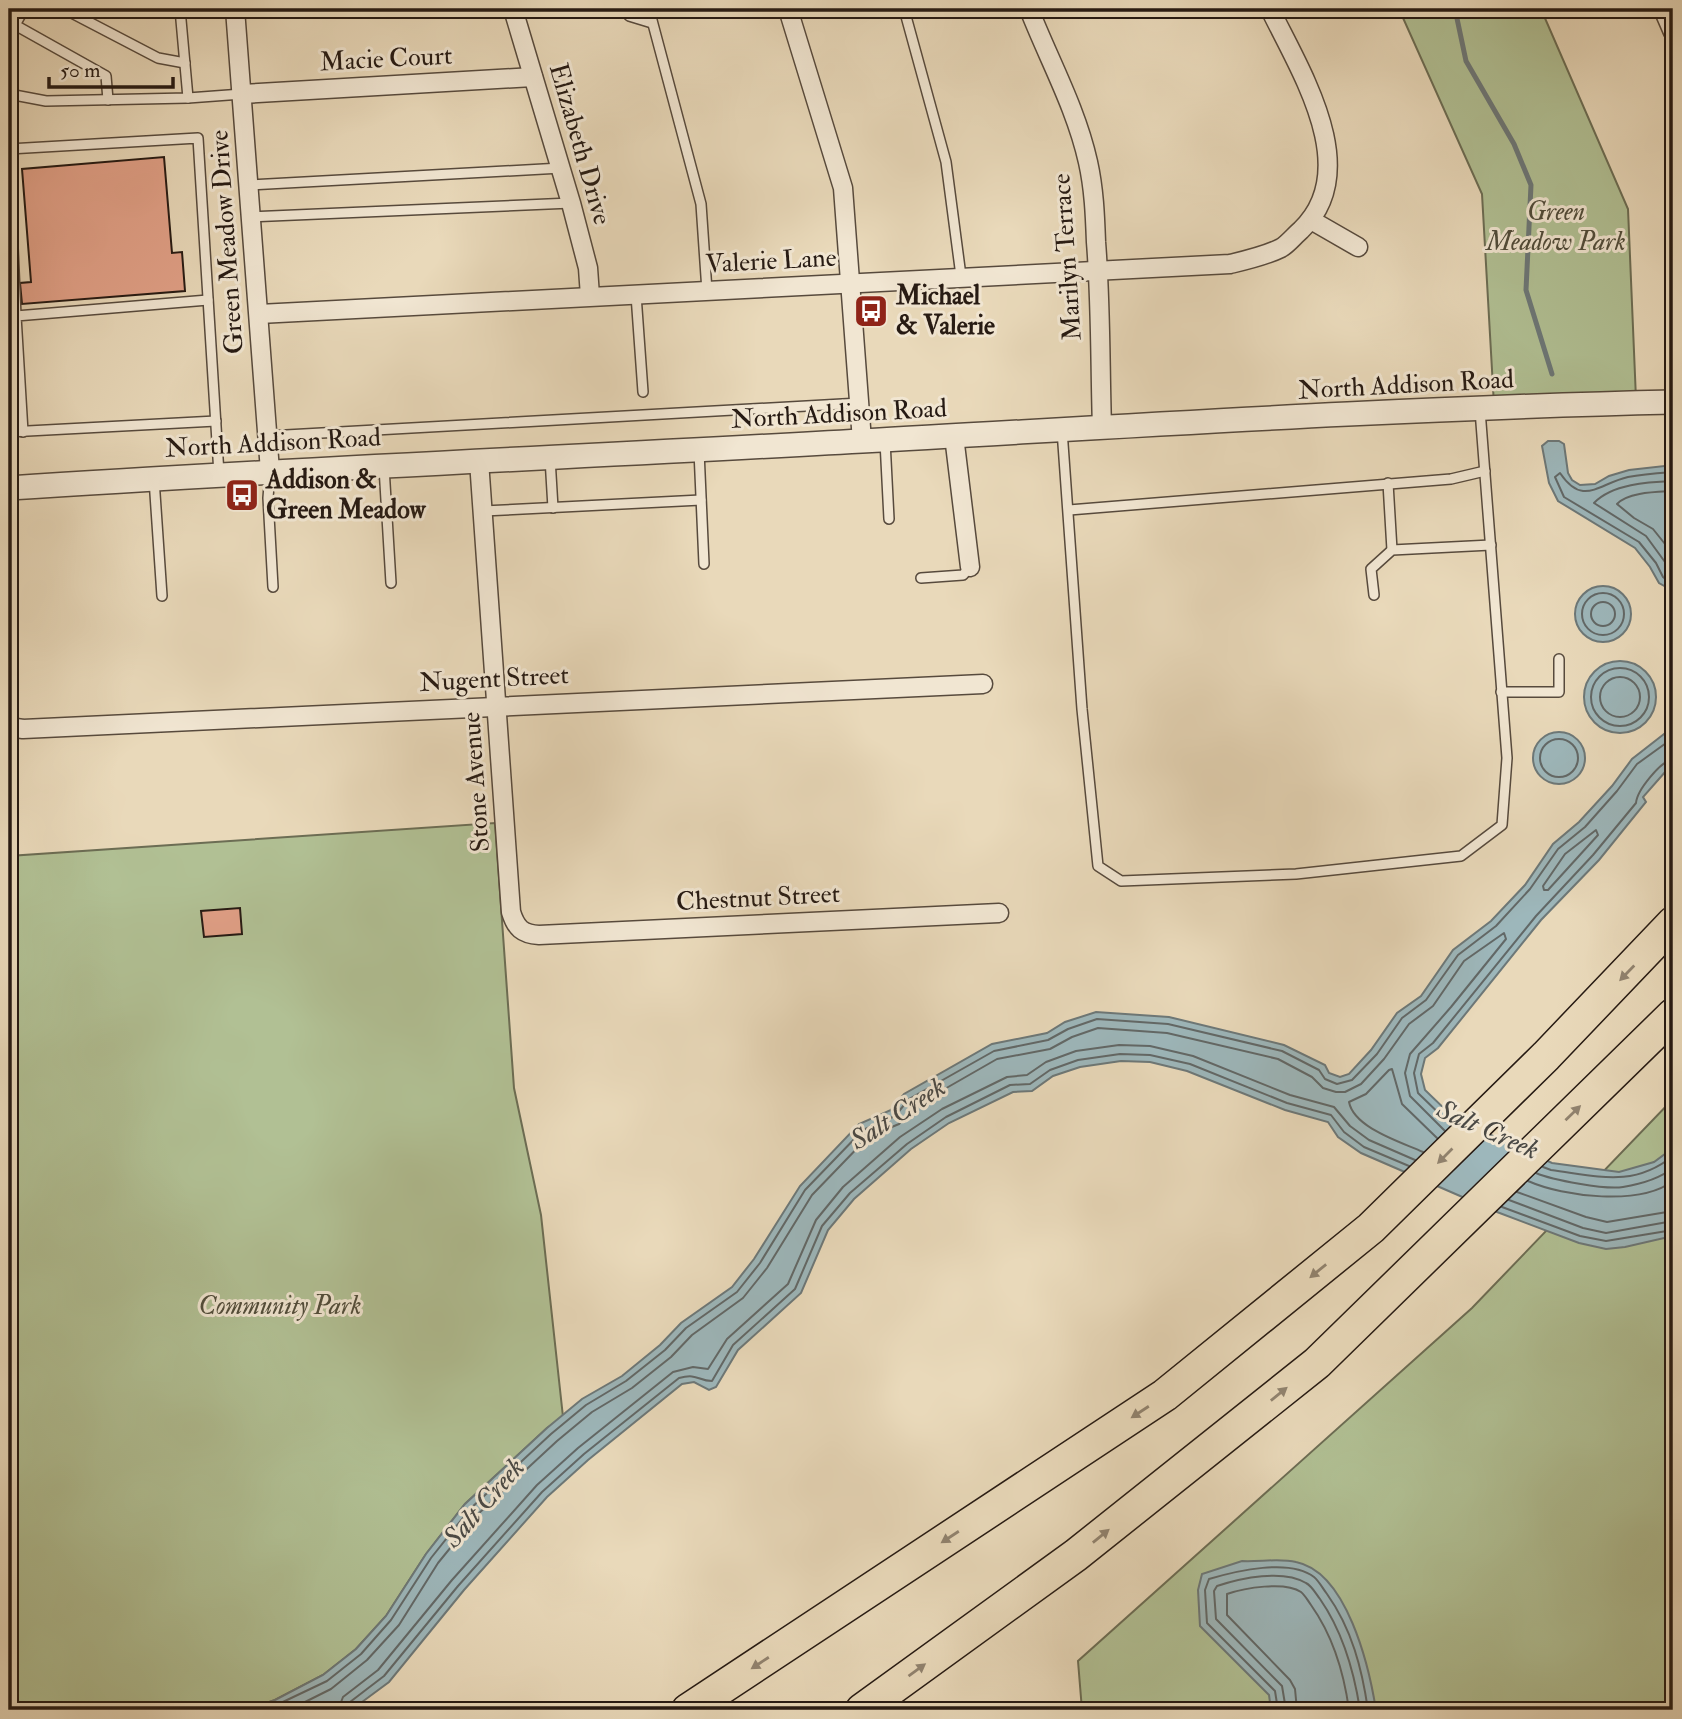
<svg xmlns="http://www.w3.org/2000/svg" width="1682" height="1719" font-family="'IM FELL Double Pica',serif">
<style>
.green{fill:#b1c094;stroke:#6c6d54;stroke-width:2}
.water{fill:#9db7bb;stroke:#6d7878;stroke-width:2}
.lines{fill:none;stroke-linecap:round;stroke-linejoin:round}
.shore{stroke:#626867;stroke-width:2}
.stream{stroke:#6d7878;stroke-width:5}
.building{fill:#e1a087;stroke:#261a13;stroke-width:2}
.service-casing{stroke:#574a3d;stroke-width:12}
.minor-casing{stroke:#574a3d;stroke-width:21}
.tertiary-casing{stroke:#574a3d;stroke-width:26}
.motorway-casing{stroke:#261a13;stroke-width:35}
.service{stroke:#f1e6d2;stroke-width:9}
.minor{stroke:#f1e6d2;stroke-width:18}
.tertiary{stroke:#f1e6d2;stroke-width:23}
.motorway{stroke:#e9d9ba;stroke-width:32}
.oneway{fill:#91836f}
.labels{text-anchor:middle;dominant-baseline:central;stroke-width:6;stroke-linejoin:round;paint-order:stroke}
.street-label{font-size:26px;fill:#261a13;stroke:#f1e6d2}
.park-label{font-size:26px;font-style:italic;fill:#504c3a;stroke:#f1e6d2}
.poi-label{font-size:26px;font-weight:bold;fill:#261a13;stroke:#f1e6d2;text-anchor:start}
.water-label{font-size:28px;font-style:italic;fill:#4a4945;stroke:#f1e6d2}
</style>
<rect width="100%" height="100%" fill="#e9d9ba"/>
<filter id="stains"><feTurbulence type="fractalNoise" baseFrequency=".00286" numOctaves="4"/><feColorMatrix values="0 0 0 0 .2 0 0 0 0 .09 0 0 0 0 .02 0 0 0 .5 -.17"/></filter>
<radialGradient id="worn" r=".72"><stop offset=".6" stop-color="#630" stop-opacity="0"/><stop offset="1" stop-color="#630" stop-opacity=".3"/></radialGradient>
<g class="green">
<path d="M1399 9H1541L1628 209 1636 399 1494 405 1482 194Z"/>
<path d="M495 823 514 1088 541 1215 563 1417 547 1428 465 1504 426 1554 386 1616 356 1649 323 1675 275 1700 246 1710H9V856Z"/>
<path d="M1673 1099V1710H1082L1078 1661 1472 1308Z"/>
</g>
<g class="water">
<path d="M1548 441H1559L1564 444 1568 473 1572 480 1580 485 1595 484 1609 476 1629 470 1673 465V625L1671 623C1671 612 1667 603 1669 592L1666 587 1659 583 1650 567 1635 548 1558 501 1549 483 1542 446Z"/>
<circle cx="1603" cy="614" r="28"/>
<circle cx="1620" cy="697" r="36"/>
<path d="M1673 727V763L1643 797 1646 802 1599 860 1541 920 1438 1048 1425 1058 1421 1074 1425 1090 1454 1118 1552 1163 1619 1172 1654 1162 1673 1148V1236L1625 1247 1606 1249 1579 1243 1497 1212 1361 1153 1338 1137 1328 1122 1285 1110 1187 1071 1150 1062 1121 1061 1080 1067 1053 1076 1032 1091 1013 1092 949 1123 911 1149 854 1199 828 1230 801 1293 738 1350 716 1387 709 1390 694 1382 682 1384 588 1460 547 1497 464 1590 389 1682 358 1705 349 1710H246L275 1700 323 1675 356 1649 386 1616 426 1554 465 1504 547 1428 582 1399 622 1376 660 1345 681 1323 732 1287 754 1259 800 1186 859 1124 891 1110 904 1094 992 1044 1047 1033 1065 1022 1096 1012 1169 1017 1284 1045 1325 1065 1329 1073 1340 1077 1349 1074 1371 1050 1397 1013 1421 996 1453 950 1491 921 1525 885 1553 844 1579 822 1612 786 1632 759Z"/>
<circle cx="1559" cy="758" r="26"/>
<path d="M1242 1561C1259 1562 1280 1558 1296 1562 1347 1572 1369 1666 1376 1710H1271L1269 1695 1200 1626 1198 1590 1202 1574Z"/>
</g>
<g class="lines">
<g class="shore">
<path d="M1673 472C1659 473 1643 474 1628 477 1598 484 1583 507 1560 473L1555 477 1564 497 1639 542 1656 563 1663 577 1673 585"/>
<path d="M1673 481C1648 482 1612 484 1594 503L1646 536 1673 573"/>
<path d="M1673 491C1657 492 1628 492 1617 504L1634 518 1653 529 1673 554"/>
<circle cx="1603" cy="614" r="21"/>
<circle cx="1603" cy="614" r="12"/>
<circle cx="1620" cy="697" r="29"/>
<circle cx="1620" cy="697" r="20"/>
<circle cx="1559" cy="758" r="19"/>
<path d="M1596 830 1598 835 1548 890H1544L1543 886 1565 854Z"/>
<path d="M1451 1125 1418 1093 1414 1073 1419 1054 1433 1043 1536 916 1593 855 1636 803C1637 790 1661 761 1673 759"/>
<path d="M1423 1152C1401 1142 1354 1128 1349 1102L1366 1094 1389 1070 1392 1069 1402 1104 1437 1138"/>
<path d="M1543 1167 1551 1170C1598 1176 1633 1188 1673 1156"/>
<path d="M1536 1173C1552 1180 1606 1190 1623 1187 1641 1184 1659 1179 1673 1168"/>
<path d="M1528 1181C1564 1197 1640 1206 1673 1181"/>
<path d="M1517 1192 1586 1217 1607 1222 1673 1211"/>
<path d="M1509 1200 1583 1228 1606 1233 1673 1221"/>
<path d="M1502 1207 1580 1236 1606 1241 1673 1230"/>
<path d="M266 1710 327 1681 361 1654 391 1620 431 1558 470 1509 551 1434 586 1405 626 1381 665 1350 686 1328 737 1292 760 1263 805 1190 863 1130 895 1116 909 1099 994 1051 1048 1040 1068 1029 1097 1019 1168 1024 1282 1051 1319 1070 1325 1079 1337 1084 1352 1080 1377 1054 1402 1018 1426 1000 1458 955 1496 926 1530 889 1558 849 1585 827 1617 791 1637 764 1673 738"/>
<path d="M289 1710 331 1689 367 1660 399 1625 438 1563 477 1515 557 1441 592 1412 632 1388 671 1357 692 1335 743 1298 767 1268 812 1195 868 1137 899 1124 915 1106 997 1059 1050 1049 1072 1037 1098 1028 1167 1033 1278 1059 1312 1077 1323 1088 1336 1092H1345L1361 1084 1384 1059 1409 1024 1433 1006 1464 961 1504 933 1506 939 1451 1007 1410 1054 1405 1073 1410 1096 1445 1131"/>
<path d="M338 1710 343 1697 378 1670 452 1580 537 1485 578 1448 673 1372 693 1367 708 1369 727 1339 788 1284 816 1220 843 1187 900 1137 942 1109 1007 1077 1027 1075 1046 1062 1076 1051 1119 1045 1150 1046 1193 1056 1290 1095 1334 1107 1350 1126 1369 1140 1415 1160"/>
<path d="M347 1710 350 1702 384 1676 458 1586 542 1492 584 1454 679 1378C698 1373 698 1381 712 1381L733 1345 795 1289 822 1226 850 1193 907 1144 946 1117 1010 1085 1030 1084 1050 1070 1078 1060 1120 1054 1150 1055 1190 1064 1287 1103 1331 1115 1344 1132 1364 1147 1409 1166"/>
<path d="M1278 1710 1275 1691 1207 1623 1205 1590 1209 1579C1236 1571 1290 1558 1314 1577 1319 1581 1323 1589 1327 1594 1352 1629 1362 1669 1368 1710"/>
<path d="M1286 1710 1282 1686 1216 1619 1214 1591 1217 1586C1241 1578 1283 1569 1306 1583 1312 1586 1316 1594 1320 1599 1343 1632 1354 1671 1360 1710"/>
<path d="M1297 1710 1295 1689 1290 1680 1227 1615V1594C1244 1588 1285 1581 1301 1592 1305 1595 1308 1601 1311 1605 1333 1636 1344 1673 1349 1710"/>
</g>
<path class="stream" d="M1455 9 1466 61 1514 144 1531 185 1526 290 1552 374"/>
</g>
<g class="building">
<path d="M164 157 172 253 182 252 185 291 22 304 20 283 31 282 22 169Z"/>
<path d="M240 908 242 934 204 937 201 911Z"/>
</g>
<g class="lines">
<g class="service-casing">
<g id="service">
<path d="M64 9 158 58 185 63"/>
<path d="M180 9 188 98"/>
<path d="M626 9 629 16 652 23"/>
<path d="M649 9 701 204 707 291"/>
<path d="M904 9 946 162 961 276"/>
<path d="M15 25 106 76 108 100"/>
<path d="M9 27 15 25 24 9"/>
<path d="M9 94 46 101 188 98 242 94"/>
<path d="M9 149 198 138 219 474"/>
<path d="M9 158 16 316"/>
<path d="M249 185 561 168"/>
<path d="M251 217 571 203"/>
<path d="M636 295 643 392"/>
<path d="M1062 430 1082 709 1098 866 1121 881 1296 874 1461 856 1502 825 1507 758 1480 410"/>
<path d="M9 432 216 421"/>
<path d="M23 432 16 316 208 300"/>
<path d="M268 436 860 403"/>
<path d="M885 441 889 519"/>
<path d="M699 451 704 564"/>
<path d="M550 458 553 508"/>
<path d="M384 467 391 583"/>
<path d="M270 473 268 498 273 587"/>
<path d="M154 479 162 596"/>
<path d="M1388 483 1392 550"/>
<path d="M1069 510 1451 479 1485 471"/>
<path d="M483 511 701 500"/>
<path d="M921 578 963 575 970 567"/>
<path d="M1374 595 1371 569 1392 550 1491 545"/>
<path d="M1501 692H1559V659"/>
</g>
</g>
<g class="minor-casing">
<g id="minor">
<path d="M235 9 270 471"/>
<path d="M513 9 571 203 588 268 590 296"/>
<path d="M788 9 843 188 862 441"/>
<path d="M1029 9C1049 60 1076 108 1088 162 1094 189 1095 215 1096 242 1101 304 1100 366 1102 428"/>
<path d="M1663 9 1673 32"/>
<path d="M242 94 533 77"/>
<path d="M1311 220 1358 247"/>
<path d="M259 314 1230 264C1247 260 1265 256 1281 248 1288 244 1294 236 1301 230 1364 170 1300 71 1270 9"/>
<path d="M954 436 970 567"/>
<path d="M479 461 511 912C516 928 522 934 539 935L999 913"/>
<path d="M9 727 23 729 983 684"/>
</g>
</g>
<g class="tertiary-casing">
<path id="tertiary" d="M9 488C293 469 577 457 862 441 1132 426 1403 408 1673 402"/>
</g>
<g class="motorway-casing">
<g id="motorway">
<path d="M688 1710 1165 1395 1371 1228 1546 1056 1673 923"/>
<path d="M862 1710 1076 1555 1317 1363 1673 1015"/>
</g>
</g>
<use href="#service" class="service"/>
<use href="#minor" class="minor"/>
<use href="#tertiary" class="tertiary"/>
<use href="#motorway" class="motorway"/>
</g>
<defs><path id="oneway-solid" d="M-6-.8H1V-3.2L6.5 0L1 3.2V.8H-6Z" transform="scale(1.75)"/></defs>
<g class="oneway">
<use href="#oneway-solid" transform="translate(1627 973) rotate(134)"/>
<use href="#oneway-solid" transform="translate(1573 1113) rotate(-44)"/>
<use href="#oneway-solid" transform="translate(1445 1156) rotate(135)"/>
<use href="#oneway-solid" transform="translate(1318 1271) rotate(141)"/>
<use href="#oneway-solid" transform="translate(1279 1394) rotate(-39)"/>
<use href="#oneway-solid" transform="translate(1140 1412) rotate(147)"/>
<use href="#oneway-solid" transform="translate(1101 1536) rotate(-39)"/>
<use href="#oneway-solid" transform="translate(950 1537) rotate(147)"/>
<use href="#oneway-solid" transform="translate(760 1663) rotate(147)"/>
<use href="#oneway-solid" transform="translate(917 1670) rotate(-36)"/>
</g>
<defs>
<g id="bus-square" transform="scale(1.75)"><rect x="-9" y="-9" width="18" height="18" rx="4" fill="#8f2418" stroke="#f1e6d2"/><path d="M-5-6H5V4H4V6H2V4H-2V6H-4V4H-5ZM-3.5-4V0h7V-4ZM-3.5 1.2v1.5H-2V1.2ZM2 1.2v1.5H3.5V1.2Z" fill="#fff"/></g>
</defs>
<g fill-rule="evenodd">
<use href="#bus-square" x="871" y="311"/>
<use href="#bus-square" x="242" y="495"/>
</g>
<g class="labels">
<g class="street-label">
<text transform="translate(386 59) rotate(-3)">Macie Court</text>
<text transform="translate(580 144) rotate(74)">Elizabeth Drive</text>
<text transform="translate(227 242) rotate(-94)">Green Meadow Drive</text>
<text transform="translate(1067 257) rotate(-94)">Marilyn Terrace</text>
<text transform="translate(771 261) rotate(-3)">Valerie Lane</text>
<text transform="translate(1406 385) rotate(-3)">North Addison Road</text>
<text transform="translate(839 414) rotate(-3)">North Addison Road</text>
<text transform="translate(273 443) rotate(-3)">North Addison Road</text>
<text transform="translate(494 679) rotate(-3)">Nugent Street</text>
<text transform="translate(476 782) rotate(-94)">Stone Avenue</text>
<text transform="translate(758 898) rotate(-3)">Chestnut Street</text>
</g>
<g class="park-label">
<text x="1556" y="212">Green<tspan x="1556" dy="30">Meadow Park</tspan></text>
<text x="280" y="1306">Community Park</text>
</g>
<g class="poi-label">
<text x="896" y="296">Michael<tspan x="896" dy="30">&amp; Valerie</tspan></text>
<text x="266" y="480">Addison &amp;<tspan x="266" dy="30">Green Meadow</tspan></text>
</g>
<g class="water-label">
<text transform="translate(898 1114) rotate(-33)">Salt Creek</text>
<text transform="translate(1488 1130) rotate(24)">Salt Creek</text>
<text transform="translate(484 1503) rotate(-49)">Salt Creek</text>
</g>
</g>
<rect width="1682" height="1719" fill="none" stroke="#e9d9ba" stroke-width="35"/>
<rect x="10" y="10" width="1661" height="1698" fill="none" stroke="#261a13" stroke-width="3.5"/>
<rect x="18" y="18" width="1647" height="1684" fill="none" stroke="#261a13" stroke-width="2"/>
<path d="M49 77v10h124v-10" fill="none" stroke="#261a13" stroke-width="3.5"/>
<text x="60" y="77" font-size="21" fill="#261a13" stroke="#f1e6d2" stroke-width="5" paint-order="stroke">50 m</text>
<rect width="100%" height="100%" filter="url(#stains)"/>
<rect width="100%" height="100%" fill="url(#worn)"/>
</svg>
